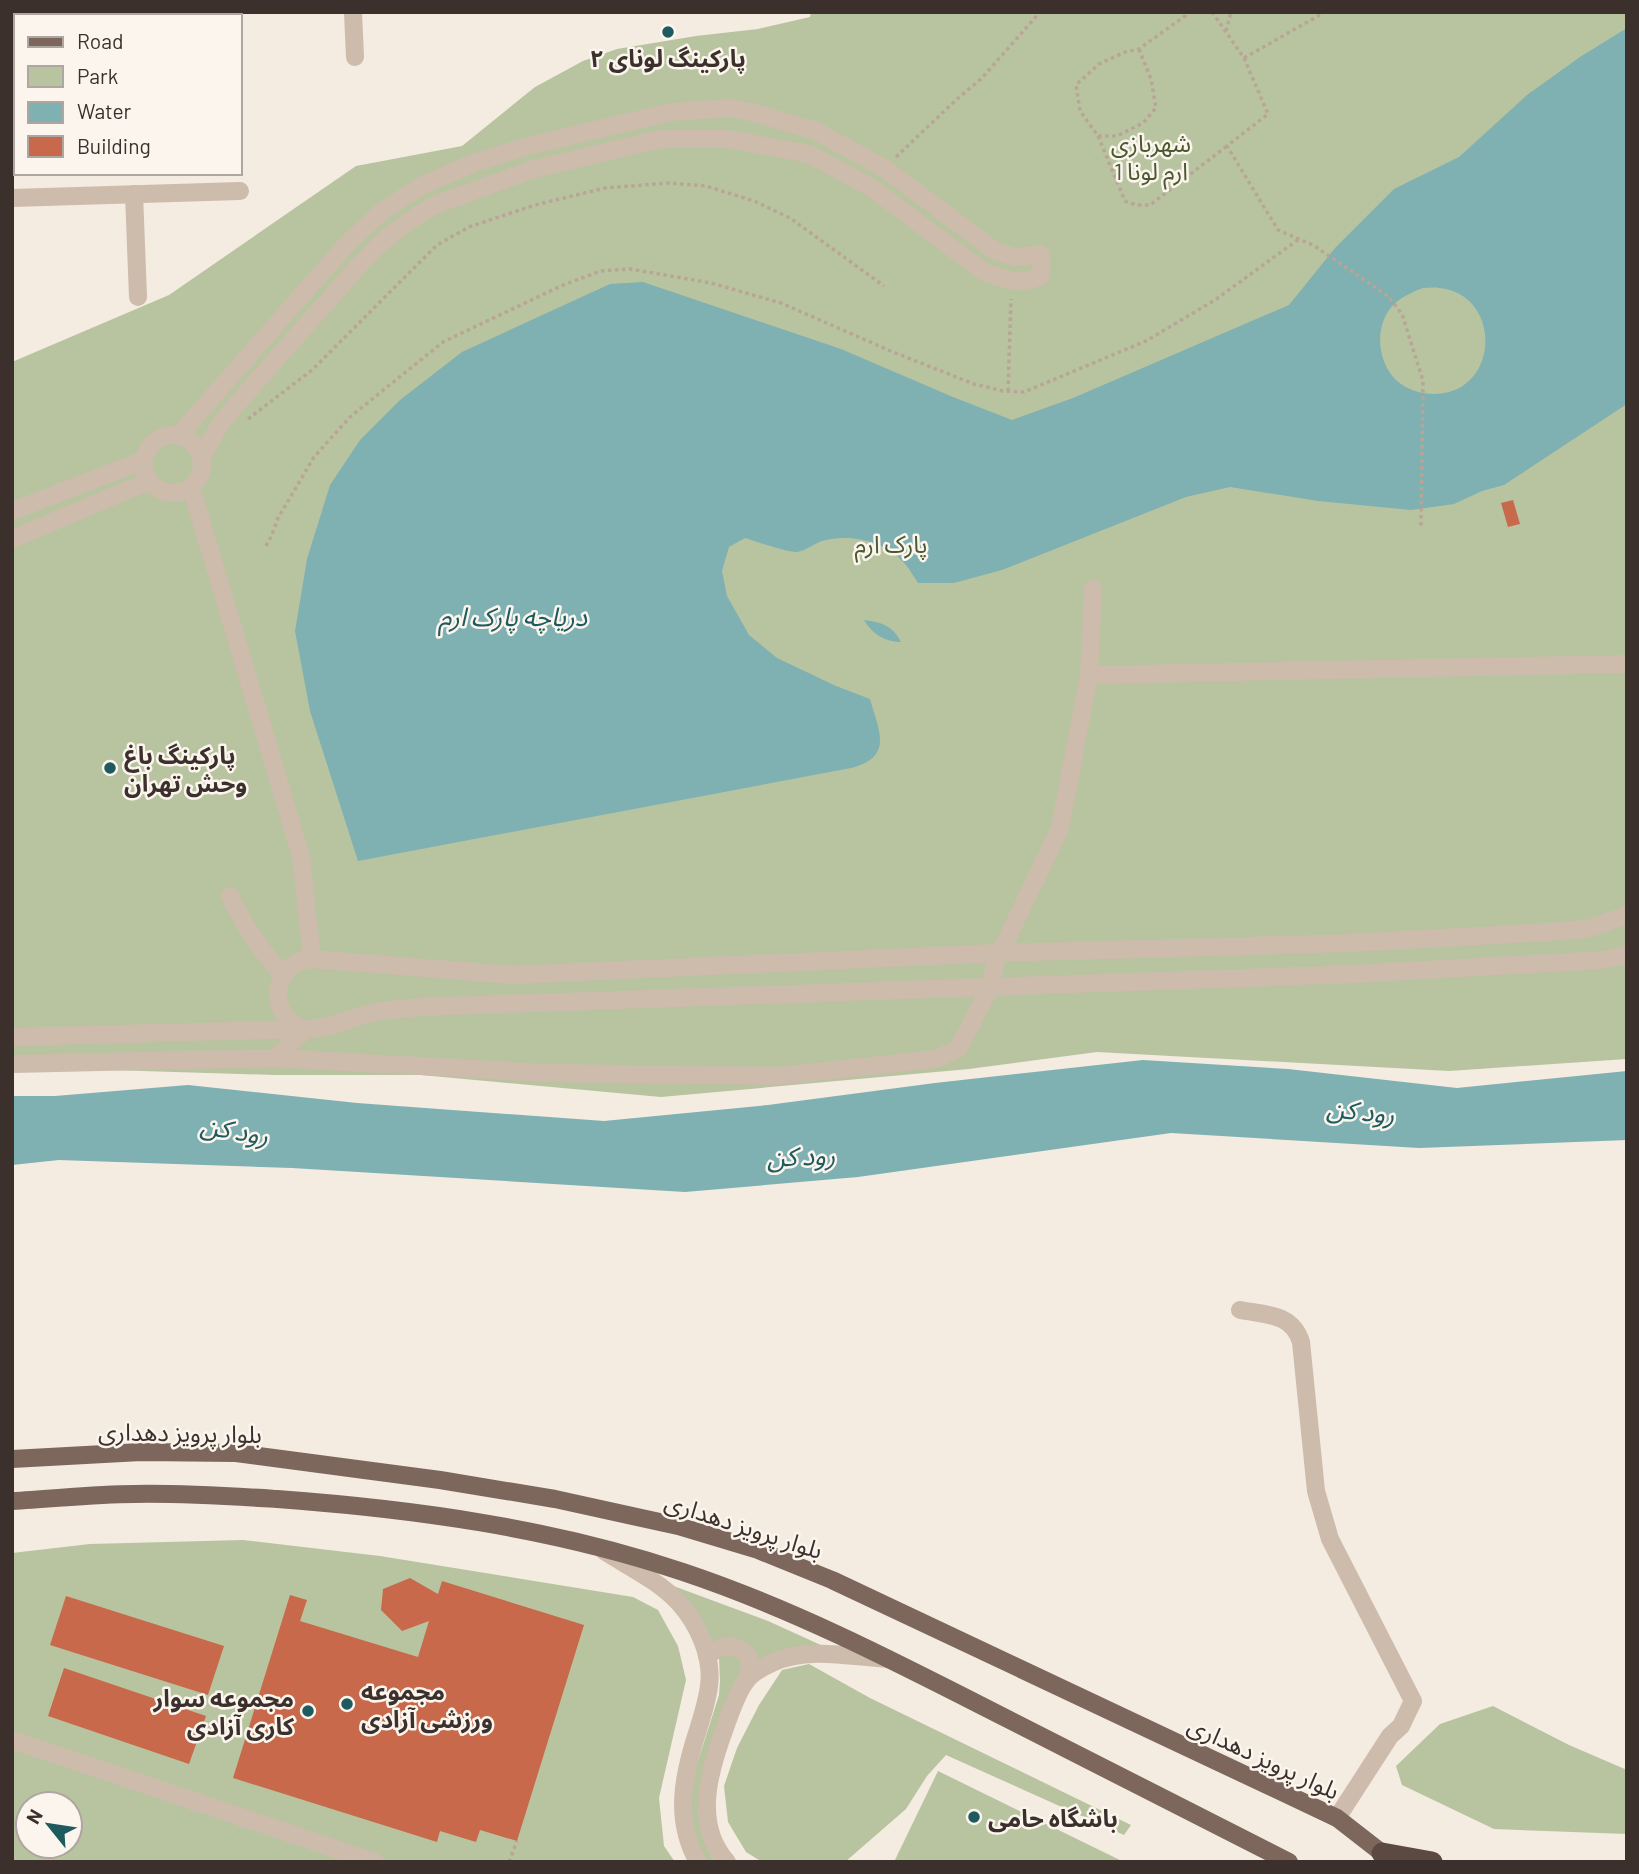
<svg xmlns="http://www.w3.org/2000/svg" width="1639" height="1874" font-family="Barlow,'Noto Sans Arabic',sans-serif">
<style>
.green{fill:#b8c4a0;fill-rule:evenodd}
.water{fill:#7fb0b2;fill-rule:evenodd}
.building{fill:#c8694b}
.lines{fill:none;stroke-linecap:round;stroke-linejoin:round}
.path{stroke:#b9a596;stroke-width:3.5;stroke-dasharray:3.5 3.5;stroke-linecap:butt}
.minor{stroke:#cdbbac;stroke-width:18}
.major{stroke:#7d675c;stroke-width:18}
.highway{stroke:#5c4a42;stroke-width:21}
.poi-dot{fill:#1f5a5e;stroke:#fbf5ee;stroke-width:2.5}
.labels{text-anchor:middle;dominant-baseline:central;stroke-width:5;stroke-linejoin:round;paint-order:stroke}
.poi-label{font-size:24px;font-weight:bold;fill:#3b302b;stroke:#fbf5ee;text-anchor:start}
.park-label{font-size:24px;fill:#4a5a2e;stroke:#fbf5ee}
.street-label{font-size:24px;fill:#3b302b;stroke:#fbf5ee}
.water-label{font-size:26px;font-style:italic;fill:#1f5a5e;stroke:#fbf5ee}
</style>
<rect width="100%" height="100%" fill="#f4ebe1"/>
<g class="green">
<path d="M811 12H1627V1059L1449 1071 1097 1052 969 1069 661 1097 421 1075H276L12 1067V362L169 295 356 166 462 146 535 87 583 61 617 49 696 36 758 29 810 17Z"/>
<path d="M243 1540 380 1556 633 1597 658 1610 678 1646 686 1680 659 1798 664 1846 675 1862H12V1553L90 1544ZM28 1804H70V1846H28Z"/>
<path d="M660 1581 768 1621 834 1651 760 1661 711 1644Z"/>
<path d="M723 1653 742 1657 744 1667C731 1687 723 1709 715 1731 700 1775 687 1820 715 1862H705L691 1824V1783L719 1695 720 1681 719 1658Z"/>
<path d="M809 1664 870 1698 1131 1825 1124 1835 946 1755 927 1776 906 1809 845 1862H762L746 1852 728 1822 724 1786 737 1748 759 1705 782 1670Z"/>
<path d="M1493 1706 1569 1745 1627 1770V1834L1494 1829 1402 1785 1396 1766 1440 1724Z"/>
<path d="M938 1771 1124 1862H894Z"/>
</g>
<g class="water">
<path d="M1627 28V404L1504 485 1482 491 1454 504 1411 510 1318 501 1230 487 1186 497 1002 570 954 583H918C914 577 910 570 906 565 886 541 851 533 822 541 814 544 805 551 797 552 790 553 754 541 745 538L729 547 722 571 727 596 749 635 777 658 836 686 870 699C879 731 894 757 851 768L358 861 310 711 295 631 307 559 330 485 360 440 400 400 462 352 610 284 643 282 841 349 953 397 1012 420 1073 398 1289 305 1335 248 1394 189 1459 157 1527 95 1580 57ZM1423 288C1428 288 1434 287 1439 288 1503 294 1500 393 1435 394 1421 394 1407 390 1396 380 1376 360 1374 323 1395 303 1404 296 1412 292 1423 288Z"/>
<path d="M864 620C881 622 893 626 901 642 885 642 872 634 864 620Z"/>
<path d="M1143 1060 1288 1069 1457 1088 1627 1071V1140L1419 1148 1171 1133 858 1177 685 1192 292 1168 59 1160 12 1165V1096H55L188 1085 357 1103 604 1121 768 1105 935 1083Z"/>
</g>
<g class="building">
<rect x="13" y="12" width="66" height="4"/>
<path d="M1513 500 1520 524 1508 527 1501 503Z"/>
<path d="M410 1578 438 1594 442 1581 584 1625 517 1841 480 1830 476 1842 440 1831 437 1842 233 1778 290 1595 307 1600 300 1621 418 1657 429 1621 402 1631 381 1610 383 1589Z"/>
<path d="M66 1596 224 1646 208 1695 50 1645Z"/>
<path d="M64 1668 206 1716 189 1764 48 1716Z"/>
</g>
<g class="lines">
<g class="path">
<path d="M1212 12 1244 58 1268 114 1227 146 1278 230 1313 245 1388 296 1402 314 1423 381 1421 527"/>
<path d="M1226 31 1231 12"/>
<path d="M1139 49 1151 79 1156 108 1143 123 1117 136H1098L1080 111 1076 85 1099 64 1125 52 1139 49 1185 16 1183 12"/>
<path d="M1244 58 1325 12"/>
<path d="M1098 136 1125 201 1136 205H1150L1227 146"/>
<path d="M896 157 957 99 982 78 1040 12"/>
<path d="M1008 391 1011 299"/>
<path d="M248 419 312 370 437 245 469 227 535 205 605 188 669 183 706 186 754 201 790 218 884 286"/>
<path d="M266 546 271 537 278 518 314 457 350 417 443 342 563 285 601 271 630 269 711 283 781 303 893 352 974 384 1003 391 1024 392 1146 341 1215 300 1299 239"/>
<path d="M509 1862 517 1841"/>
</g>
<g class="minor">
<path d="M353 12 355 57"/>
<path d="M134 194 138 297"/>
<path d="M12 198 240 191"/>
<circle cx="173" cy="464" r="29"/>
<path d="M179 435 345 246 380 213 421 186 473 163 528 146 671 112 730 108 755 113 816 131 884 168 995 251 1015 257 1041 254V276L1028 281H1012L984 272 872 188 809 154 728 139H661L534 169 432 206 409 221 383 241 361 263 235 406 219 426 202 457"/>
<path d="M191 487 301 856 312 959"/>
<path d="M12 511 144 460"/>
<path d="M12 539 149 481"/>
<path d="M1089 675 1627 664"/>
<path d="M230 896C244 925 261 951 283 975"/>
<path d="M1627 915 1588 929 1547 932 1351 943 997 953 513 975 312 959C305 960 298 961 292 966 273 980 274 1009 292 1023 297 1026 302 1029 307 1029 326 1030 356 1016 376 1012 391 1009 405 1009 420 1007L1355 974 1602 960 1627 955"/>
<path d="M12 1037 306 1029"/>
<path d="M275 1058 546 1073 778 1076 935 1059 958 1049 991 986 997 953 1006 941 1060 828 1089 675 1093 589"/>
<path d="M12 1064 275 1058 306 1029"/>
<path d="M1240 1310C1266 1315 1292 1313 1301 1342L1316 1491 1330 1539 1413 1701 1401 1726 1390 1736 1337 1818"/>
<path d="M604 1551C629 1567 659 1581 679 1603 698 1624 713 1657 709 1686 707 1702 702 1717 697 1733 683 1776 674 1820 698 1862"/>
<path d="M707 1656C711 1653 717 1649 723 1647 734 1645 749 1650 750 1663 750 1669 747 1676 746 1681"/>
<path d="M12 1740 375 1862"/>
<path d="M727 1862C692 1823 710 1768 726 1725 731 1711 737 1693 746 1681 752 1673 763 1667 772 1663 807 1646 852 1657 888 1659"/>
</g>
<g class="major">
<path d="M12 1459 141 1452 236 1453 440 1480 555 1499 678 1526 758 1550 832 1580 1337 1818 1382 1853 1392 1859"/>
<path d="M12 1501C53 1499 94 1494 134 1494 182 1493 229 1496 277 1499 414 1509 552 1528 683 1572 788 1607 888 1658 986 1708 1087 1759 1188 1811 1289 1862"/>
</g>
<path class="highway" d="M1382 1853 1432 1862"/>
</g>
<g class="poi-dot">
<circle cx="668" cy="32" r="7"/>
<circle cx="110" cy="768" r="7"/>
<circle cx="347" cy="1704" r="7"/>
<circle cx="308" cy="1711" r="7"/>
<circle cx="974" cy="1817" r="7"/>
</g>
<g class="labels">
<g class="poi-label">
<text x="668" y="57" text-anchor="middle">پارکینگ لونای ۲</text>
<text x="124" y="754">پارکینگ باغ<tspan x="124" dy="28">وحش تهران</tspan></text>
<text x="361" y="1690">مجموعه<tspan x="361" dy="28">ورزشی آزادی</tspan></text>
<text x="294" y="1697" text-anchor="end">مجموعه سوار<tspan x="294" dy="28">کاری آزادی</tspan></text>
<text x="988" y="1817">باشگاه حامی</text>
</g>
<g class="park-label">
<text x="1151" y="142">شهربازی<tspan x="1151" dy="28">ارم لونا 1</tspan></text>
<text x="891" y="543">پارک ارم</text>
</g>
<g class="street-label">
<text transform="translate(180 1432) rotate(1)">بلوار پرویز دهداری</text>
<text transform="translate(744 1525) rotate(18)">بلوار پرویز دهداری</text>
<text transform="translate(1264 1757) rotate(25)">بلوار پرویز دهداری</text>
</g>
<g class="water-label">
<text x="513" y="615">دریاچه پارک ارم</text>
<text transform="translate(1361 1110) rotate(6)">رود کن</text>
<text transform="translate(235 1129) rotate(10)">رود کن</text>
<text transform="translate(801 1155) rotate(-2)">رود کن</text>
</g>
</g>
<rect width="1639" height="1874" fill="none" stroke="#3b302b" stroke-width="28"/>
<rect x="14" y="14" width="228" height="161" fill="#fbf5ee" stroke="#aea6a0" stroke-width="2"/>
<rect x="28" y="37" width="35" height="10" fill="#7d675c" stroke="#aea6a0" stroke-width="2"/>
<text x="77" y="49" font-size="21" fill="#3b302b">Road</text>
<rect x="28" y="66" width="35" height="21" fill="#b8c4a0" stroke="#aea6a0" stroke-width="2"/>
<text x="77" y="84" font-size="21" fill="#3b302b">Park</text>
<rect x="28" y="102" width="35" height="21" fill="#7fb0b2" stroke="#aea6a0" stroke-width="2"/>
<text x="77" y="119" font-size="21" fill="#3b302b">Water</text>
<rect x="28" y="136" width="35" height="21" fill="#c8694b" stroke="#aea6a0" stroke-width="2"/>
<text x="77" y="154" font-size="21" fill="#3b302b">Building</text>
<g transform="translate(49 1825) rotate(300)"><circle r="33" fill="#fbf5ee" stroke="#aea6a0" stroke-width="2"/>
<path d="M0-5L12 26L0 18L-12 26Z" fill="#1f5a5e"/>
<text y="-10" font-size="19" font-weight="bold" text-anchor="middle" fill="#3b302b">N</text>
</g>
</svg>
